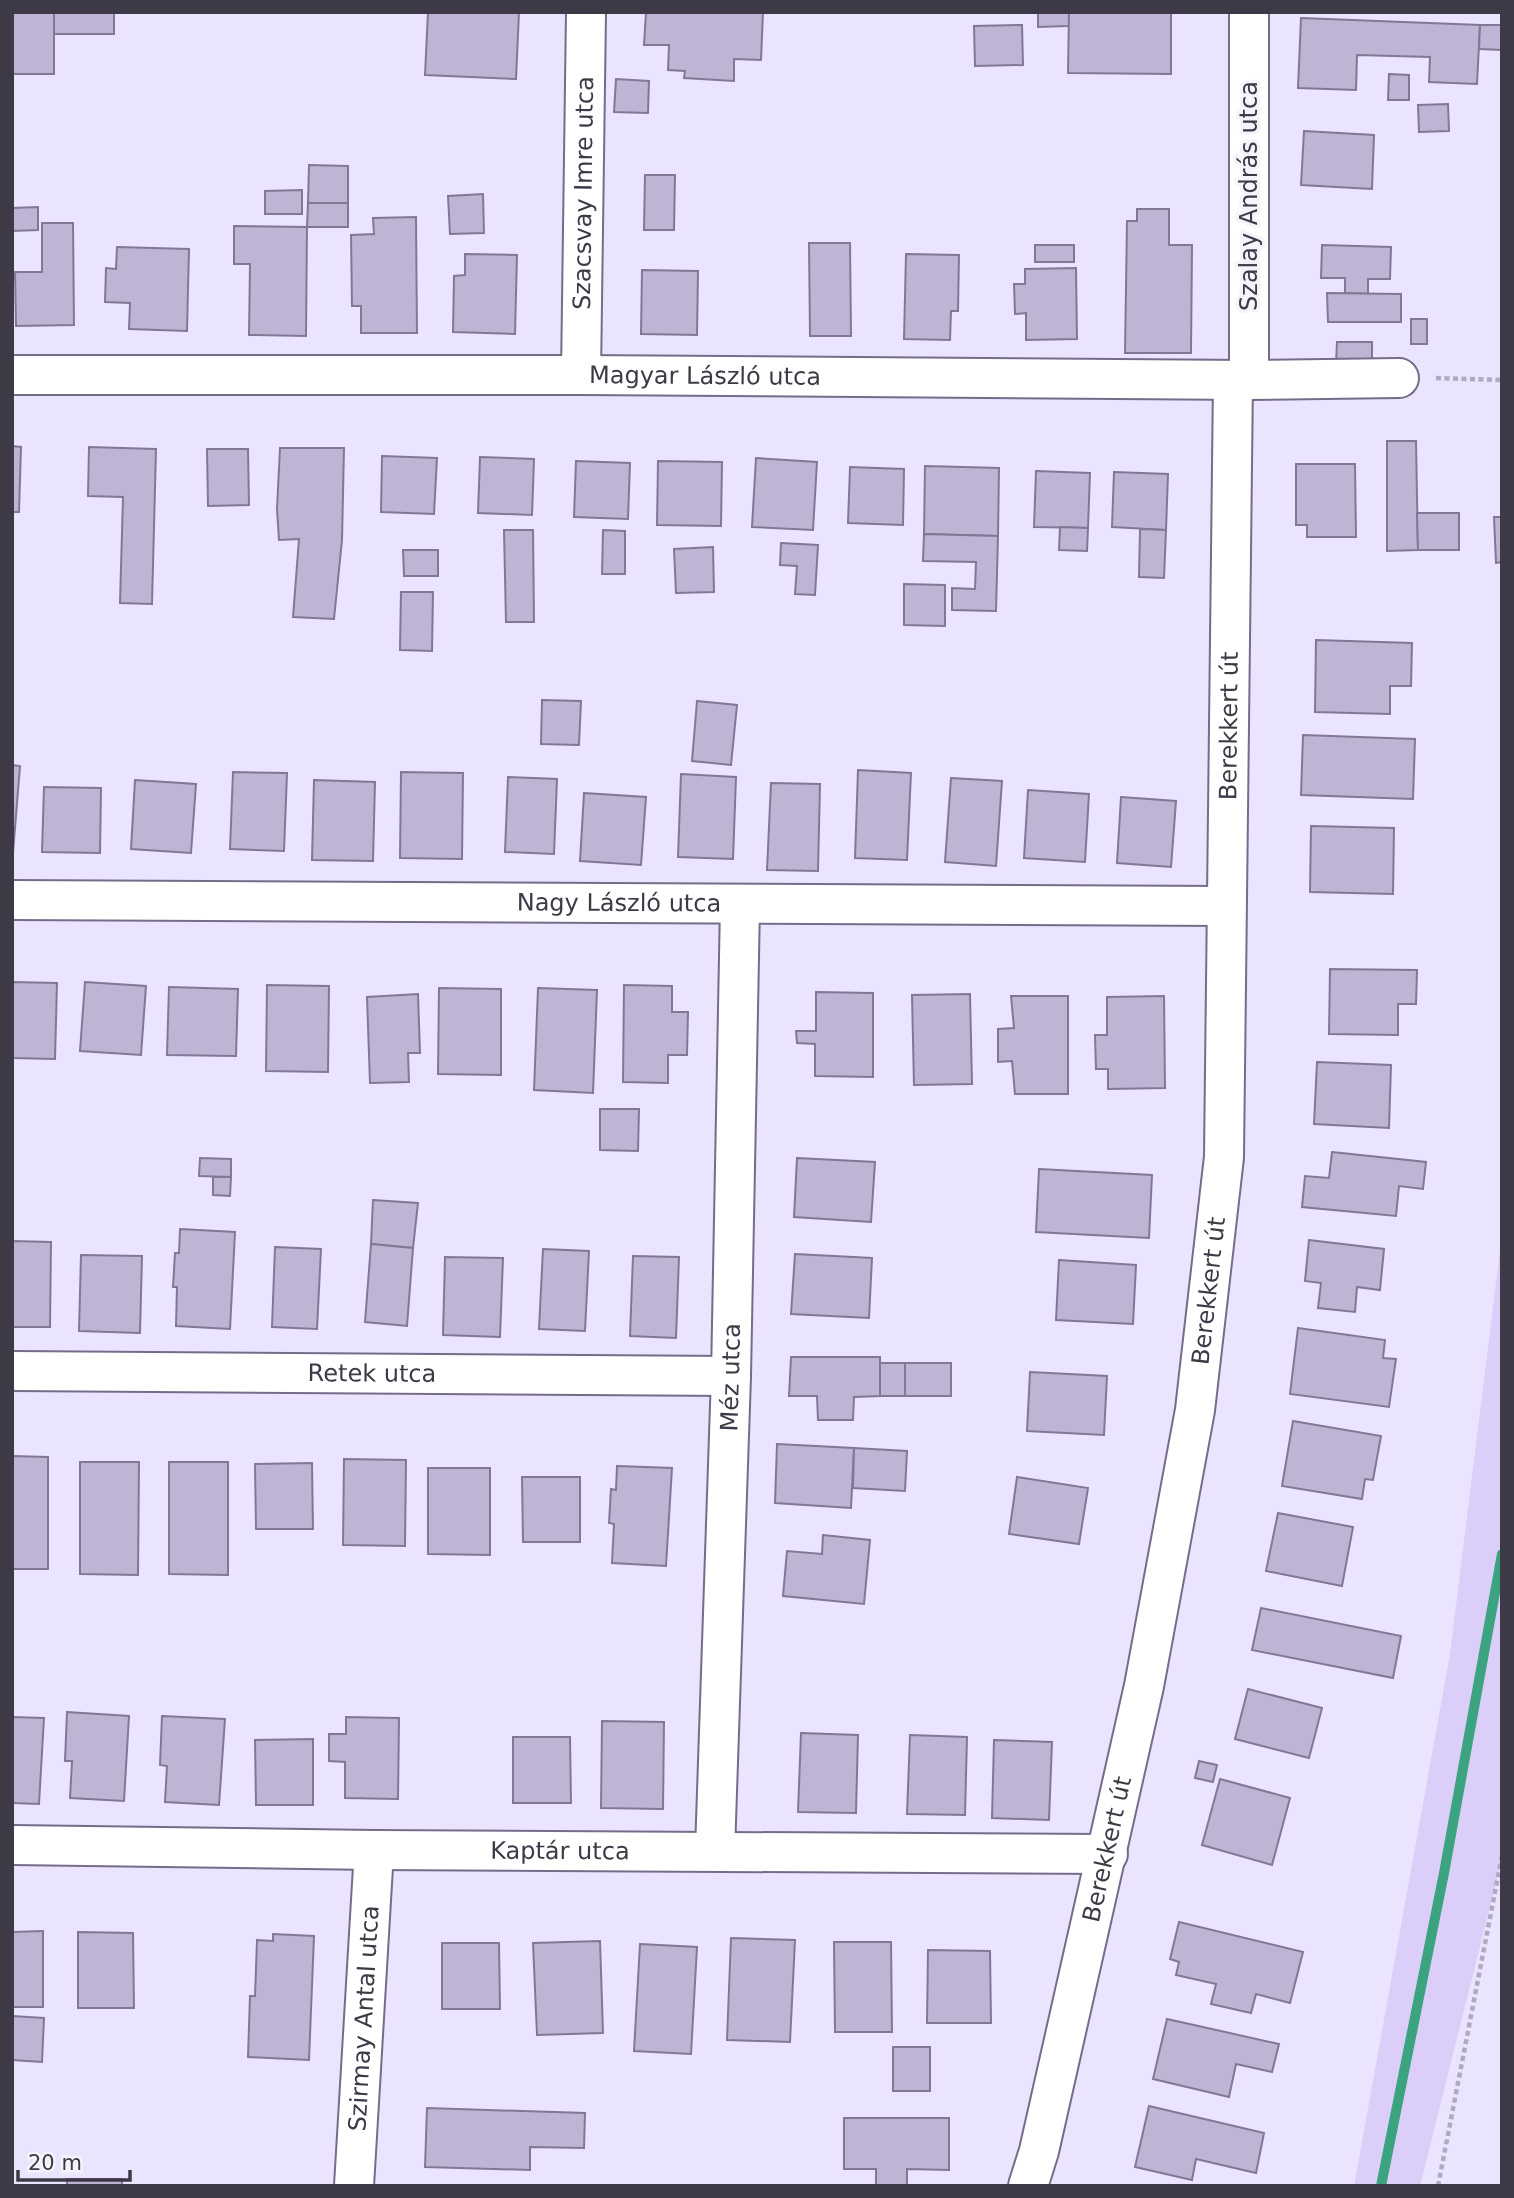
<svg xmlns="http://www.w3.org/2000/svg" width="1514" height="2198" font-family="'DejaVu Sans',sans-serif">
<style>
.green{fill:#dbcff9}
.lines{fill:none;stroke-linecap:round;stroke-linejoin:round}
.stream{stroke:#3ba37f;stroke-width:10}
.building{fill:#beb5d5;stroke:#817896;stroke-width:2}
.minor-casing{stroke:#756c89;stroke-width:42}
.path{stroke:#b0aac0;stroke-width:4.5;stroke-dasharray:5 3.5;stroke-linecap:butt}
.minor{stroke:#fff;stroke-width:38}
.labels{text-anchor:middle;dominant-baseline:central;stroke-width:7;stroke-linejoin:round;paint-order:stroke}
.street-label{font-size:24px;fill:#3d3946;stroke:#f6f4fb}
</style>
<rect width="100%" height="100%" fill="#ebe4ff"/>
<path class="green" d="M1502 1234V1859L1420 2186H1354L1450 1654Z"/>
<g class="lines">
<path class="stream" d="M1381 2186 1444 1873 1502 1554"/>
</g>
<g class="building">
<rect x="12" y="12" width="42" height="62"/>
<rect x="54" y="12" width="60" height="22"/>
<path d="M428 12H519L516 79 425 75Z"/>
<path d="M646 12H763L761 60 734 59V81L684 78 685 71 668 70 669 45H644Z"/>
<path d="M1038 12H1069V26L1038 27Z"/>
<path d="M1069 12H1171V74L1068 73Z"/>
<path d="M1301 18 1480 25 1477 84 1429 82 1430 57 1357 55 1356 90 1298 88Z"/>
<path d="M1022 25 1023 65 975 66 974 26Z"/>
<path d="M1480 25H1502V50L1479 49Z"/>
<path d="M1389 74 1409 75V100H1388Z"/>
<path d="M616 79 649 81 648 113 614 112Z"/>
<path d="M1448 104 1449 131 1419 132 1418 105Z"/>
<path d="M1304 131 1374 135 1372 189 1301 185Z"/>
<path d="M309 165 348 166V203H308Z"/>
<path d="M645 175H675L674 230H644Z"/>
<path d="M302 190V214H265V191Z"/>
<path d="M483 194 484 233 450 234 448 196Z"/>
<path d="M308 203H348V227H307Z"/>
<path d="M38 207V230L12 231V208Z"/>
<path d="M1137 209H1169V245H1192L1191 353H1125L1127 221H1137Z"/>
<path d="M416 217 417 333H361V306H352L351 235 374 234 373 218Z"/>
<path d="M42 223H73L74 325 16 326 15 272H42Z"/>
<path d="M234 226 307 227 306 336 249 335 250 264H234Z"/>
<path d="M809 243H850L851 336H810Z"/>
<rect x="1035" y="245" width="39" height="17"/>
<path d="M1322 245 1391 247 1390 279H1368V294L1345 293V278H1321Z"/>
<path d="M117 247 189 249 187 331 129 329 130 303 105 302 106 268 116 269Z"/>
<path d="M465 254 517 255 515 334 453 332 454 276 465 275Z"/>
<path d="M906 254 959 255 958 311H951L950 340 904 339Z"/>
<path d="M1076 268 1077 339 1026 340V313L1015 314 1014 284H1025V269Z"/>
<path d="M642 270 698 271 697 335 641 334Z"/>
<path d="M1327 293 1401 294V322H1328Z"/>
<rect x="1411" y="319" width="16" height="25"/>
<path d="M1337 342H1372V363H1336Z"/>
<path d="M1387 441H1416L1418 550 1387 551Z"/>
<path d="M12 446 21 447 19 512H12Z"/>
<path d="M89 447 156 449 152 604 120 603 123 497 88 496Z"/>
<path d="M280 448H344L342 540 334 619 293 617 299 539 279 540 277 509Z"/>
<path d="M207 449H248L249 505 208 506Z"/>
<path d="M382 456 437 458 434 514 381 512Z"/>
<path d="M480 457 534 459 532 515 478 513Z"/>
<path d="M756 458 817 462 813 530 752 527Z"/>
<path d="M576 461 630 463 628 519 574 517Z"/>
<path d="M658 461 722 462 721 526 657 525Z"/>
<path d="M1296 464H1355L1356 537H1307V525H1296Z"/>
<path d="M925 466 999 468 998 536 924 534Z"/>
<path d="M850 467 904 469 903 525 848 523Z"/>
<path d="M1036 471 1090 473 1088 528 1034 527Z"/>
<path d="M1114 472 1168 474 1166 530 1112 527Z"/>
<path d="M1417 513H1459V550H1418Z"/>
<path d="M1494 517H1502V562L1496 563Z"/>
<path d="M1060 527 1088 528 1087 551 1059 550Z"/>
<path d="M1140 529 1166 530 1164 578 1139 577Z"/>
<path d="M504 530H533L534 622H506Z"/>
<path d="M603 530 625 531V574H602Z"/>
<path d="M924 534 998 536 996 611 952 610V588L975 589 976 562 923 561Z"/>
<path d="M781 543 818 545 815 595 795 594 797 566 780 565Z"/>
<path d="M713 547 714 592 676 593 674 549Z"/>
<path d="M403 550H438V576H404Z"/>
<path d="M904 584 945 585V626L904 625Z"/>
<path d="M401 592H433L432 651 400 650Z"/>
<path d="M1316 640 1412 643 1411 686H1390V714L1315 712Z"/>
<path d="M542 700 581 701 579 745 541 744Z"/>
<path d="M697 701 737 705 731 765 692 761Z"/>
<path d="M1303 735 1415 739 1413 799 1301 795Z"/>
<path d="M12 765 20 766 13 853H12Z"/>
<path d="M858 770 911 773 907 860 855 858Z"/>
<path d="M233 772 287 773 284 851 230 849Z"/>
<path d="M401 772 463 773 462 859 400 858Z"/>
<path d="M681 774 736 777 733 859 678 857Z"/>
<path d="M508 777 557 779 554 854 505 852Z"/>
<path d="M951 778 1002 781 996 866 945 862Z"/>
<path d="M135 780 196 784 191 853 131 849Z"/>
<path d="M314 780 375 782 373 861 312 860Z"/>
<path d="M771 783 820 784 818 871 767 870Z"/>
<path d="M44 787 101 788 100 853 42 852Z"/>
<path d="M1028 790 1089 794 1085 862 1024 858Z"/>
<path d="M584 793 646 797 641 865 580 861Z"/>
<path d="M1121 797 1176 801 1171 867 1117 863Z"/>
<path d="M1311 826 1394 828 1393 894 1310 892Z"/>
<path d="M1330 969 1417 970 1416 1004H1398V1035L1329 1034Z"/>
<path d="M12 982 57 983 55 1059 12 1058Z"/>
<path d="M85 982 146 986 141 1055 80 1051Z"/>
<path d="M267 985 329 986 328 1072 266 1071Z"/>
<path d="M624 985 672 986V1012H688L687 1055H668V1083L623 1082Z"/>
<path d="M169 987 238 989 236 1056 167 1055Z"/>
<path d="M439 988 501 989V1075L438 1074Z"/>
<path d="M538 988 597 990 593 1093 534 1090Z"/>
<path d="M816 992 873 993V1077L815 1076V1044L797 1043 796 1031H816Z"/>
<path d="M418 994 420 1053H408L409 1082 370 1083 367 997Z"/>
<path d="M970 994 972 1084 914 1085 912 995Z"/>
<path d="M1011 996H1068V1094H1015L1012 1061 998 1062V1029L1014 1028Z"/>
<path d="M1164 996 1165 1088 1108 1089V1069H1096L1095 1035H1107V997Z"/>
<path d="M1317 1062 1391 1065 1389 1128 1314 1124Z"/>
<path d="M600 1109H639L638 1151 600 1150Z"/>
<path d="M1332 1152 1426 1162 1423 1189 1399 1186 1396 1216 1302 1207 1305 1176 1329 1178Z"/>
<path d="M200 1158 231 1159V1177L199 1176Z"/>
<path d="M797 1158 875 1162 871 1222 794 1217Z"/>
<path d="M1039 1169 1152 1175 1149 1238 1036 1232Z"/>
<path d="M213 1177H231L230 1196 213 1195Z"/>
<path d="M373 1200 418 1203 413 1248 371 1244Z"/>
<path d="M180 1229 235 1232 230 1329 176 1326 177 1287H173L175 1253H179Z"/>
<path d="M1309 1240 1384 1249 1380 1290 1357 1287 1355 1312 1318 1308 1321 1283 1305 1281Z"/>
<path d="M12 1241 51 1242 50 1327H12Z"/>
<path d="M371 1244 413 1248 407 1326 365 1322Z"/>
<path d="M275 1247 321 1249 317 1329 272 1327Z"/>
<path d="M543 1249 589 1251 585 1331 539 1329Z"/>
<path d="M795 1254 872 1258 869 1318 791 1314Z"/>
<path d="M81 1255 142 1256 140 1333 79 1331Z"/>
<path d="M633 1256 679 1257 676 1338 630 1336Z"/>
<path d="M445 1257 503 1258 500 1337 443 1335Z"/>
<path d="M1059 1260 1136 1265 1133 1324 1056 1320Z"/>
<path d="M1298 1328 1385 1340 1383 1358 1396 1359 1389 1407 1290 1394Z"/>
<path d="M791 1357H880V1396L854 1397 853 1420H818L817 1396H789Z"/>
<rect x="880" y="1363" width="25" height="33"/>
<rect x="905" y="1363" width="46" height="33"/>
<path d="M1030 1372 1107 1376 1104 1435 1027 1431Z"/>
<path d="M1293 1421 1381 1436 1373 1480 1365 1479 1362 1499 1282 1486Z"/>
<path d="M777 1444 854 1448 851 1508 775 1503Z"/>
<path d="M854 1448 907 1451 905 1491 853 1488Z"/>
<path d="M12 1456 48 1457V1569H12Z"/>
<path d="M344 1459 406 1460 405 1546 343 1545Z"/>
<path d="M80 1462H139L138 1575 80 1574Z"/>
<path d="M169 1462H228V1575L169 1574Z"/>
<path d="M312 1463 313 1529H256L255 1464Z"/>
<path d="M617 1466 672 1468 666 1566 612 1563 614 1524 609 1523 611 1489 616 1490Z"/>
<path d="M428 1468H490V1555L428 1554Z"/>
<path d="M522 1477H580V1542H523Z"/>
<path d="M1017 1477 1088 1488 1079 1544 1009 1534Z"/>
<path d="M1278 1513 1353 1527 1342 1586 1266 1571Z"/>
<path d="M823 1535 870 1540 864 1604 783 1596 787 1551 822 1554Z"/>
<path d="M1261 1608 1401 1636 1393 1678 1252 1650Z"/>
<path d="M1248 1689 1322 1708 1309 1758 1235 1739Z"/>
<path d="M67 1712 129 1716 124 1801 70 1798 72 1761H65Z"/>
<path d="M162 1716 225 1719 219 1805 165 1802 167 1766 160 1765Z"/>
<path d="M12 1717 44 1718 39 1804 12 1803Z"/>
<path d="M346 1717 399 1718 398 1799 345 1798V1762L329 1761V1734H346Z"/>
<path d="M602 1721 664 1722 663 1809 601 1808Z"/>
<path d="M801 1733 858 1735 856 1813 798 1812Z"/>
<path d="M910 1735 967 1737 965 1815 907 1814Z"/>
<path d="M513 1737H570L571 1803H513Z"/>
<path d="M313 1739V1805H256L255 1740Z"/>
<path d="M994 1740 1052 1742 1049 1820 992 1818Z"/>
<path d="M1199 1761 1217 1765 1213 1782 1195 1778Z"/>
<path d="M1220 1779 1290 1798 1272 1865 1202 1845Z"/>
<path d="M1179 1922 1303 1952 1290 2003 1256 1994 1251 2013 1211 2004 1216 1984 1176 1975 1179 1962 1170 1959Z"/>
<path d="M43 1931V2007H12V1932Z"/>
<path d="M78 1932 133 1933 134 2008H78Z"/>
<path d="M273 1934 314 1936 309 2060 248 2057 250 1996H255L257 1940 273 1941Z"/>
<path d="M731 1938 795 1940 790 2042 727 2040Z"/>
<path d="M600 1941 603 2033 537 2035 533 1943Z"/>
<path d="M834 1942H891L892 2032H835Z"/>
<path d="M442 1943H499L500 2009H442Z"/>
<path d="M640 1944 697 1947 691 2054 634 2051Z"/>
<path d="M928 1950 990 1951 991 2023H927Z"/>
<path d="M12 2016 44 2018 42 2062 12 2060Z"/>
<path d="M1167 2019 1279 2044 1272 2072 1236 2064 1229 2097 1153 2079Z"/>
<rect x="893" y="2047" width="37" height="44"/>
<path d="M1149 2106 1264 2133 1256 2173 1196 2159 1192 2180 1135 2167Z"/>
<path d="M427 2108 585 2113 584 2148 530 2147V2170L425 2167Z"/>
<path d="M844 2118H949V2170L907 2169V2186H876V2169H844Z"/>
<rect x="67" y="2179" width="55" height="7"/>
</g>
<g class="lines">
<g class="minor-casing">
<g id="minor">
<path id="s1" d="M12 375H581L1249 380 1399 378"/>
<path id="s2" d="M581 375 586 12"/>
<path d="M1249 380V12"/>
<path id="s3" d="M12 900 1226 906"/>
<path id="s4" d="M12 1371 731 1376"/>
<path id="s5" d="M12 1845 374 1850 1108 1854"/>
<path id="s6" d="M715 1851 731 1376 740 905"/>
<path id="s7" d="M354 2186 374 1850"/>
<path id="s8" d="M1028 2186 1039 2151 1144 1686 1195 1410 1224 1157 1233 380"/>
</g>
</g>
<g class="path">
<path d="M1436 378 1502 380"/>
<path d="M1438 2186 1502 1856"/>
</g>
<use href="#minor" class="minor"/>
</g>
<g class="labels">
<g class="street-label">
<text stroke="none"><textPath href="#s2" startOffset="182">Szacsvay Imre utca</textPath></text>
<text transform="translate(1249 196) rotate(-90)">Szalay András utca</text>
<text stroke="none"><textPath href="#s1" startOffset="693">Magyar László utca</textPath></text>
<text stroke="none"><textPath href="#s8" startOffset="1480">Berekkert út</textPath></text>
<text stroke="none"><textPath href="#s3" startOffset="607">Nagy László utca</textPath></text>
<text stroke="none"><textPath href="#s8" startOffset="914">Berekkert út</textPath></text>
<text stroke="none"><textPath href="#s4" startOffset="360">Retek utca</textPath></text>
<text stroke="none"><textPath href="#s6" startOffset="474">Méz utca</textPath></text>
<text stroke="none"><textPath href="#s8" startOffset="346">Berekkert út</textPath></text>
<text stroke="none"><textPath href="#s5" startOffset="548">Kaptár utca</textPath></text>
<text stroke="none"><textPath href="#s7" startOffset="168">Szirmay Antal utca</textPath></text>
</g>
</g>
<rect width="1514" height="2198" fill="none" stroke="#3d3946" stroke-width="28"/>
<path d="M18 2170v10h112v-10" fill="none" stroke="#3d3946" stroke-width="3.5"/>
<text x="28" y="2170" font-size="21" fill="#3d3946" stroke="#f6f4fb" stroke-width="5" paint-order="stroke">20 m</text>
</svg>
